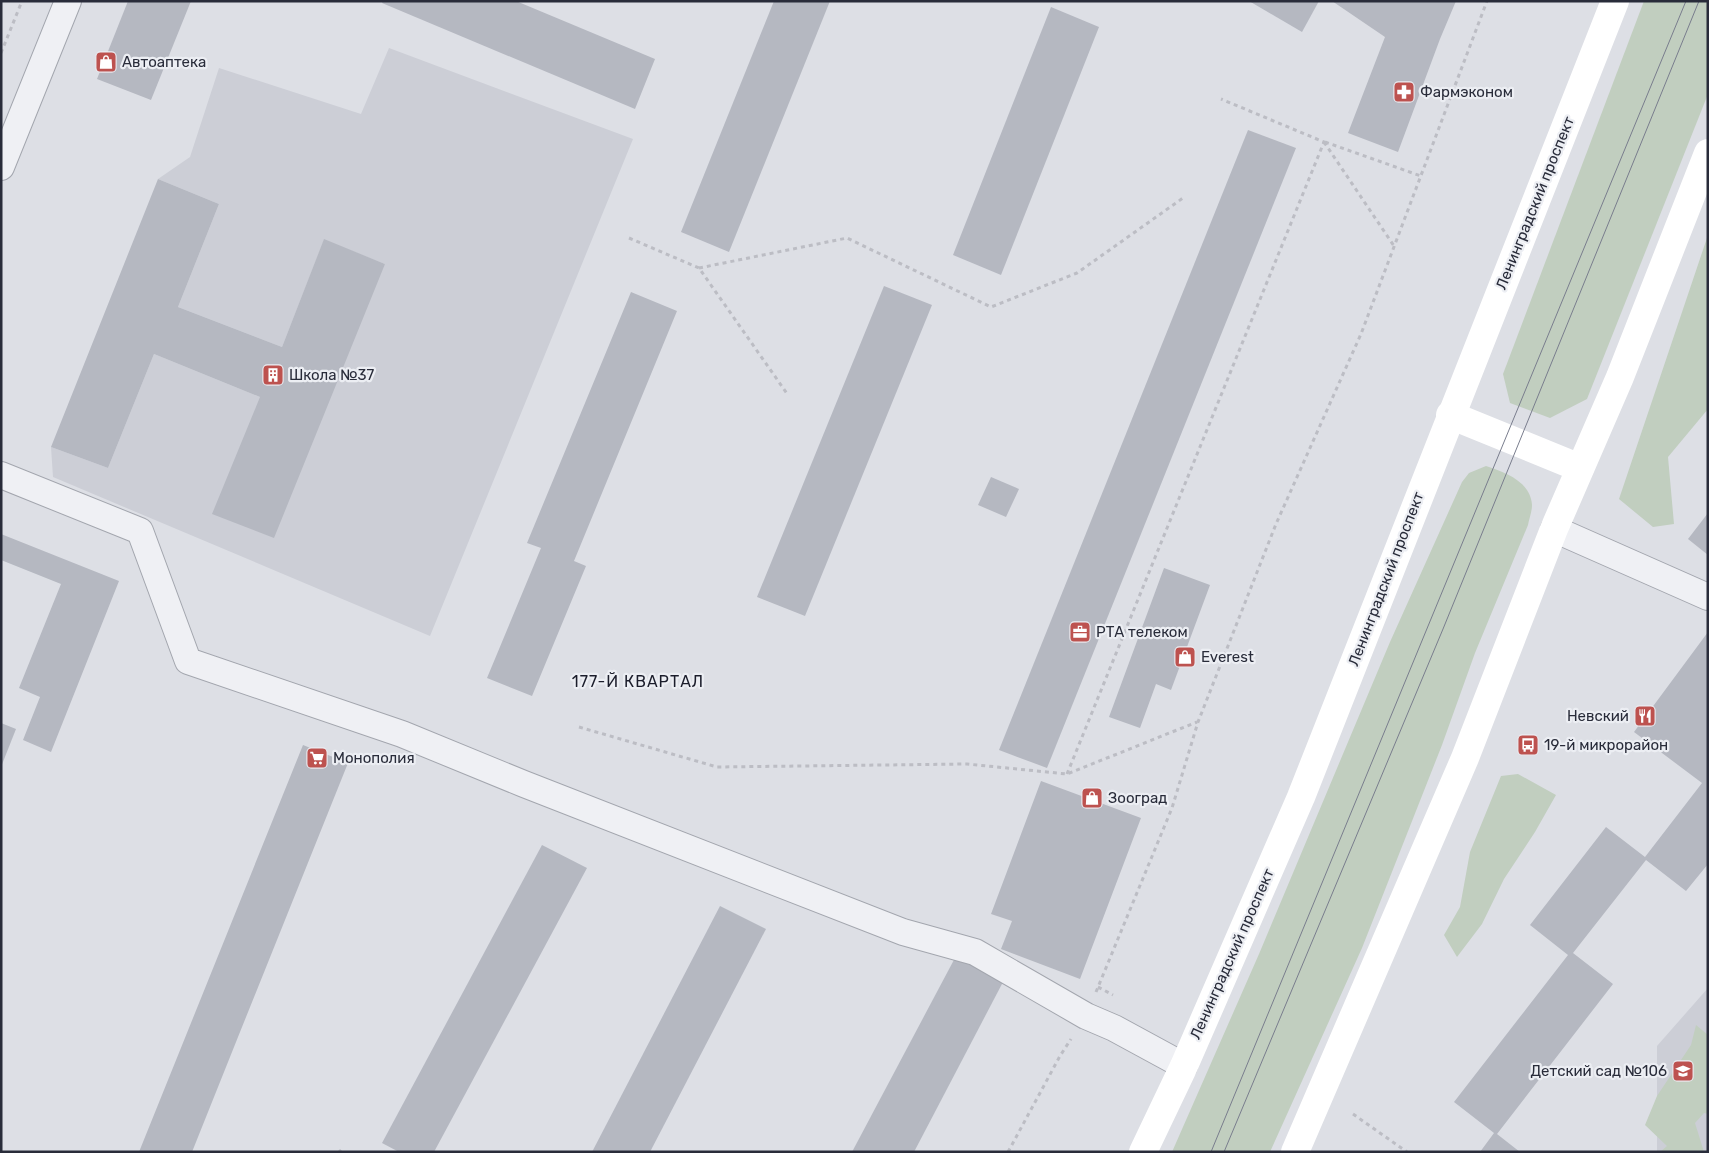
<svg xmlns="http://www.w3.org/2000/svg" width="1709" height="1153" font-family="Rubik,sans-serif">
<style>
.built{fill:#ccced6}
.green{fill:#c1cebf}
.building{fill:#b5b8c1}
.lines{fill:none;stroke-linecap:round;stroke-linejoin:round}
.minor-casing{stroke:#a3a6ae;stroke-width:28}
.path{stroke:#bcbdc4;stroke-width:3;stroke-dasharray:4 4;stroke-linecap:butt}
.minor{stroke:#eff0f4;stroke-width:26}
.secondary{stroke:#fff;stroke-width:28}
.tram{stroke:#797d8d;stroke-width:1}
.labels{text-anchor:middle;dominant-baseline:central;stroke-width:4.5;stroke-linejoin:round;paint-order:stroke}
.poi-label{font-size:15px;fill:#292c3a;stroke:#eceef3;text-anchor:start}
.street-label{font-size:15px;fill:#292c3a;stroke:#eceef3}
.neighbourhood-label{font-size:16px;letter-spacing:1px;fill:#1b1d2b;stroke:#eceef3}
</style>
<rect width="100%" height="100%" fill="#dddfe5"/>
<g class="built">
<path d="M389 48 633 139 430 636 53 477 51 447 108 468 154 354 260 397 385 264 324 240 282 347 178 307 219 204 158 179 190 157 219 68 361 114Z"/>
<path d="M1708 988V1152H1657V1046Z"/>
</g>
<g class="green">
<path d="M1644 1H1708V94L1587 399 1550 418 1510 403 1503 374Z"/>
<path d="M1708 235V409L1668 457 1674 524 1653 527 1619 499Z"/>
<path d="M1486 466C1505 472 1531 482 1532 505 1532 512 1529 519 1528 525L1475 653 1442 745 1362 948 1270 1152H1172L1259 954 1390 642 1462 482 1469 473Z"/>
<path d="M1518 774 1556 795 1535 832 1504 879 1482 924 1457 957 1444 935 1460 907 1470 852 1501 776Z"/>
<path d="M1696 1025 1708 1035V1114L1704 1113 1695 1123 1704 1152H1660L1667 1146 1645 1125 1657 1096 1691 1045Z"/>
</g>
<g class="building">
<path d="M128 1H191L151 100 97 79Z"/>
<path d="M383 1H516L655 59 635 109 382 3Z"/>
<path d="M774 1H830L729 252 681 232Z"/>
<path d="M1249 1H1319L1302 32Z"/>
<path d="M1332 1H1456L1440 39 1398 152 1348 133 1385 37Z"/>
<path d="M1051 7 1099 27 1001 275 953 255Z"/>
<path d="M1248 130 1296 148 1047 768 999 750Z"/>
<path d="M158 179 219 204 178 307 282 347 324 239 385 264 274 538 212 514 260 397 154 354 108 468 51 447Z"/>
<path d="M884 286 932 305 805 616 757 597Z"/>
<path d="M631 292 677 311 574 561 586 566 532 696 487 678 541 548 527 543Z"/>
<path d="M991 477 1019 489 1006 517 978 505Z"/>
<path d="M1708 513V555L1688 539Z"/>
<path d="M1 534 119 581 51 752 23 740 40 697 19 688 61 584 1 560Z"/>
<path d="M1164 568 1210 585 1171 690 1156 684 1140 728 1109 717Z"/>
<path d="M1708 632V864L1686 891 1646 860 1573 953 1613 984 1497 1134 1520 1152H1480L1494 1133 1454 1102 1568 955 1530 925 1606 827 1645 857 1702 783 1634 732Z"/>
<path d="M1 723 16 729 1 767Z"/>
<path d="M303 745 348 763 238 1037 192 1152H139Z"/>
<path d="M1041 781 1141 818 1080 979 1001 949 1012 921 991 914Z"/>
<path d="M542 845 587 868 434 1152H399L382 1143Z"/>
<path d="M720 906 766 929 650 1152H592Z"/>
<path d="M956 956 1003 982 914 1152H852Z"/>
</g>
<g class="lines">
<g class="minor-casing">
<g id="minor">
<path d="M1 167 68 1"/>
<path d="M1 475 140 531 188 661 402 734 524 784 903 932 975 952 1086 1016 1114 1028 1184 1066"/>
<path d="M1554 529 1708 597"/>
</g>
</g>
<g class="path">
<path d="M1 53 22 1"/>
<path d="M1324 142 1394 246"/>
<path d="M1325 142 1421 176"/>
<path d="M629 238 699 268 788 395"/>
<path d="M699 268 847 238 991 307 1077 273 1183 198"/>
<path d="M579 727 717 767 967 764 1067 774 1197 722"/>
<path d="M1067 774 1324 142 1221 99"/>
<path d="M1098 987 1113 995"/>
<path d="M1096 992 1172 808 1198 722 1276 524 1361 334 1487 1"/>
<path d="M1353 1114 1407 1152"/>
<path d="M339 1150 341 1152"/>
<path d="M1008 1152 1060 1056 1071 1039"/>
</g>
<use href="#minor" class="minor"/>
<g class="secondary">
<path d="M1450 415 1580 468"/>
<path d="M1143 1152 1184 1066 1301 797 1615 1"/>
<path d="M1295 1152 1465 758 1554 529 1620 377 1708 153"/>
</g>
<g class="tram">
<path d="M1211 1152 1686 1"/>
<path d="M1224 1152 1443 629 1699 1"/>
</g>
</g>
<defs>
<g id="shop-square" transform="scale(1.125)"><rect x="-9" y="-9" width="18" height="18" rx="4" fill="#bd524f" stroke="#eceef3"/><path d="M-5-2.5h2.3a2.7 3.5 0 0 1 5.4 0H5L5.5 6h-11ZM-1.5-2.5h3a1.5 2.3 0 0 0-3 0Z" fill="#fff"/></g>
<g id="pharmacy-square" transform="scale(1.125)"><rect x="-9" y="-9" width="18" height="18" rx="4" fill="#bd524f" stroke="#eceef3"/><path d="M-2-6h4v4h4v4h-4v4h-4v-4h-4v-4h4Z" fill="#fff"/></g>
<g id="building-square" transform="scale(1.125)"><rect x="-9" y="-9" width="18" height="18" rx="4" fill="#bd524f" stroke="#eceef3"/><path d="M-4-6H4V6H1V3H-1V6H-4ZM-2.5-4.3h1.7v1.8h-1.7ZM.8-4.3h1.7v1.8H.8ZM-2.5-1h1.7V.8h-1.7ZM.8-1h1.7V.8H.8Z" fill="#fff"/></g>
<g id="office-square" transform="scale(1.125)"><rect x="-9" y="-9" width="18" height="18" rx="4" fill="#bd524f" stroke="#eceef3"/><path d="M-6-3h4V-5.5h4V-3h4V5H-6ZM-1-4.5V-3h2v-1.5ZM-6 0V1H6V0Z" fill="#fff"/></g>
<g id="restaurant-square" transform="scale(1.125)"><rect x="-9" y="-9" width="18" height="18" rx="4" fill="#bd524f" stroke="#eceef3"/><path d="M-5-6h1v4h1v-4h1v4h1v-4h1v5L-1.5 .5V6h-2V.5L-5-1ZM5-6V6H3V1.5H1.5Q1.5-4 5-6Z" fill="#fff"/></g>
<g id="bus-square" transform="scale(1.125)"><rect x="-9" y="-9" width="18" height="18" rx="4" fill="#bd524f" stroke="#eceef3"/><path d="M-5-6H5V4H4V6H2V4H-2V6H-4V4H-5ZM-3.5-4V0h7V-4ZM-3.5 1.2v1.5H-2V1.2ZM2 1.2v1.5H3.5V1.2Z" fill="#fff"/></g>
<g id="supermarket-square" transform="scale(1.125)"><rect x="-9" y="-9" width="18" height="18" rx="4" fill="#bd524f" stroke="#eceef3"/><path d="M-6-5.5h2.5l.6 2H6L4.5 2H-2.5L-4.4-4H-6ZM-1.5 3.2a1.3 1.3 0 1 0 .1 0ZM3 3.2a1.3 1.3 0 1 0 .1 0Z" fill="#fff"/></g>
<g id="school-square" transform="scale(1.125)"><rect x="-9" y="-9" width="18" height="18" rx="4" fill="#bd524f" stroke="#eceef3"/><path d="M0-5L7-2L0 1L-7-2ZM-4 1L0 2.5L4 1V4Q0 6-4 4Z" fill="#fff"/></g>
</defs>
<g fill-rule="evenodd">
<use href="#shop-square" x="106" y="62"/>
<use href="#pharmacy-square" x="1404" y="92"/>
<use href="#building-square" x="273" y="375"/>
<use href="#office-square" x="1080" y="632"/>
<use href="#shop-square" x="1185" y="657"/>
<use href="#restaurant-square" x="1645" y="716"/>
<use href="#bus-square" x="1528" y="745"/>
<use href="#supermarket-square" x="317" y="758"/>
<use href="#shop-square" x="1092" y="798"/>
<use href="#school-square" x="1683" y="1071"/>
</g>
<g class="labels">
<g class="poi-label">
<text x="122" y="62">Автоаптека</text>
<text x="1420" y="92">Фармэконом</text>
<text x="289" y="375">Школа №37</text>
<text x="1096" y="632">РТА телеком</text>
<text x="1201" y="657">Everest</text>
<text x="1629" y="716" text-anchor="end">Невский</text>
<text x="1544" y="745">19-й микрорайон</text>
<text x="333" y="758">Монополия</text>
<text x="1108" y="798">Зооград</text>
<text x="1667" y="1071" text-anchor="end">Детский сад №106</text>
</g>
<g class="street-label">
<text transform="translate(1535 203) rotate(-68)">Ленинградский проспект</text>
<text transform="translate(1386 579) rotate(-69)">Ленинградский проспект</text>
<text transform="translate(1232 954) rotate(-66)">Ленинградский проспект</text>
</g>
<g class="neighbourhood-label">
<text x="638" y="681">177-Й КВАРТАЛ</text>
</g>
</g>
<rect width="1709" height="1153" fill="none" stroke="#292c3a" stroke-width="5"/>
</svg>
